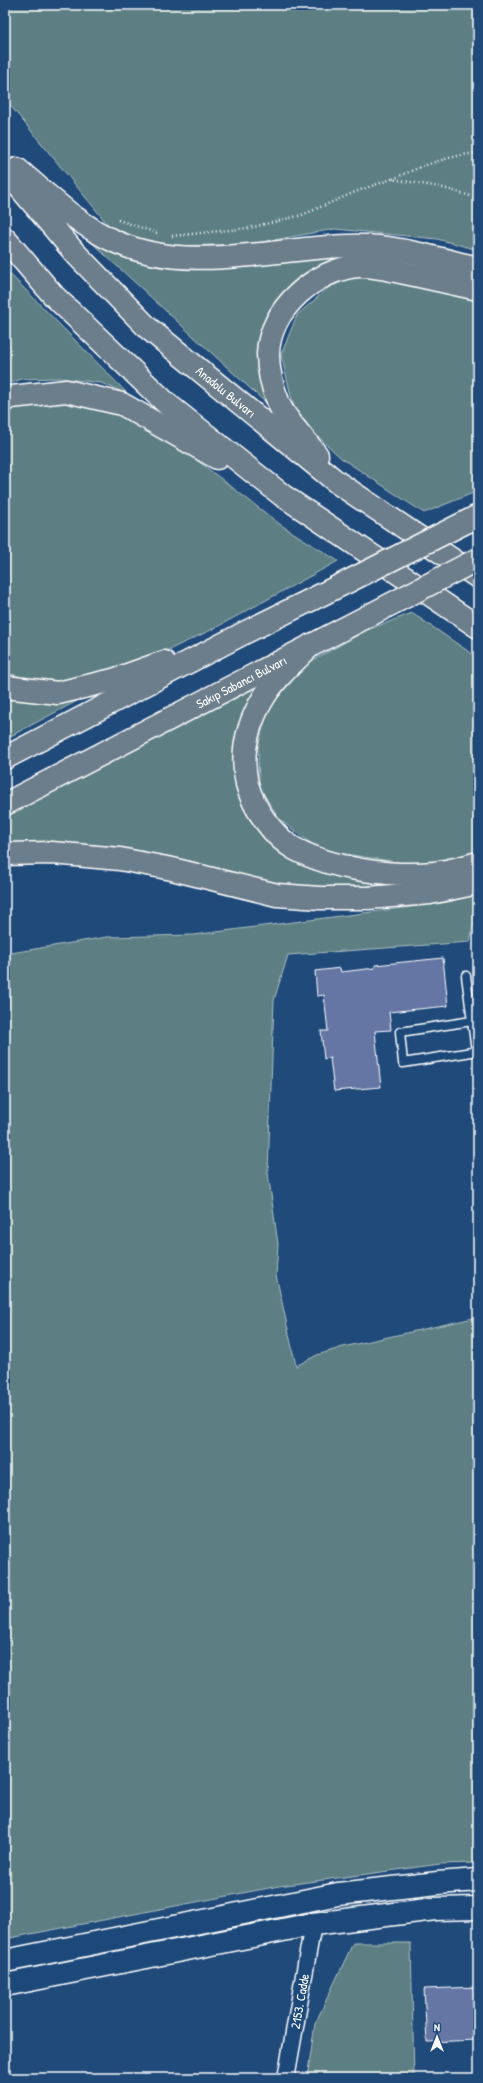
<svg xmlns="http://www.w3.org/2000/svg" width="483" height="2083" font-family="'Patrick Hand',sans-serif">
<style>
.green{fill:#5d7f83;stroke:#aebfc1}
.building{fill:#6576a5;stroke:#fff}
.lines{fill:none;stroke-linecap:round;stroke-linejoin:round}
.lane-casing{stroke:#fff;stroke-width:11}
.street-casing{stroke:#fff;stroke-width:19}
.secondary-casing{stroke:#fff;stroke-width:25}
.primary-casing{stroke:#fff;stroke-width:25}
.path{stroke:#fff;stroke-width:2.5;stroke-dasharray:1 3;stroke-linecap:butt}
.lane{stroke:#1f4a7a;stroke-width:8}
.street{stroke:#1f4a7a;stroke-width:16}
.secondary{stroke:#1f4a7a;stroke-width:22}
.primary{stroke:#6c7d8b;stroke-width:22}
.primary-bridge-casing{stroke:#fff;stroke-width:25;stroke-linecap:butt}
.primary-bridge{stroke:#6c7d8b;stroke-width:22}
.labels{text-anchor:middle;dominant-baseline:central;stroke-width:3;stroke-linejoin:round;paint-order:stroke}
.street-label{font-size:13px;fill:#fff;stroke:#1f4a7a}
</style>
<rect width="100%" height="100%" fill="#1f4a7a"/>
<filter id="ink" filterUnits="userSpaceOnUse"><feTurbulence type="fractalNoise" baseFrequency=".025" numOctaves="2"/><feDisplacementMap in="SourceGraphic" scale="8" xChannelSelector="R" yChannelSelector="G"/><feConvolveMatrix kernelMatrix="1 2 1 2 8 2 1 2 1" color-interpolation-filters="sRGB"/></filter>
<g filter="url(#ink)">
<g class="green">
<path d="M5 5H478V250L437 239 335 229 251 244 165 246 114 232 5 99Z"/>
<path d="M92 243 128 254 363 250 314 271 258 355 267 404Z"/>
<path d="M5 269 128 394 101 383 60 378 21 379 5 386Z"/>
<path d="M361 274 478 293V491L424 513 341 458 296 416 281 355 297 315 328 288Z"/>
<path d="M62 398 126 412 194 458 281 525 338 561 213 629 122 672 55 687 5 672V409Z"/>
<path d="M412 613 478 658V853L465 859 416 865 320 850 279 819 259 786 258 747 268 709 308 663 367 630Z"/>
<path d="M264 678 238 729 233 758 244 799 299 859 462 871 396 890 334 891 262 883 184 861 111 846 5 843V812Z"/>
<path d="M5 691 36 701H77L5 739Z"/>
<path d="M478 893V923L473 925 470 942 288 955 274 1000 268 1173 278 1244 276 1275 296 1366 317 1355 343 1347 478 1317V1863L440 1864 279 1886 5 1939V954L107 937 193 935 449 902Z"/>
<path d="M353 1943H411L414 2078H307L315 2024Z"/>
</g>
<g class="building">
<path d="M443 958 448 1006 389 1012 391 1030 375 1031 381 1087 334 1091 330 1058 324 1059 321 1031H328L324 995 317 996 315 971 340 968 341 972 375 968V965Z"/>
<path d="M478 1987V2040L427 2042 424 1989Z"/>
</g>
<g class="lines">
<g class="lane-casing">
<g id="lane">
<path d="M466 976 472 1021"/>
<path d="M476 1051 472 1021 400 1032 403 1063 478 1051"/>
</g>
</g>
<g class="street-casing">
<g id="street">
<path id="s1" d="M286 2078 313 1924"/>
</g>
</g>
<g class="secondary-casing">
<g id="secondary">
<path d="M5 1961 338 1894 438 1883 478 1880"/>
<path d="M5 1985 313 1924 435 1909 478 1908"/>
</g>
</g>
<g class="primary-casing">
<g id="primary">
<path d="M17 169C48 195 79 226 116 242 189 274 271 248 347 246 392 244 435 258 478 268"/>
<path id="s2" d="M5 170 75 253 148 328 338 483 478 577"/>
<path d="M5 239 54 296 167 404 282 495 478 627"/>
<path d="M5 400 11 397 66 391 122 404 217 458"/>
<path d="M317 455C307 442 285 419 279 404 273 389 268 371 268 354 269 309 316 269 359 266 376 265 393 271 410 274 432 279 455 284 478 289"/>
<path d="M311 645C295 661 276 677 264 697 248 723 240 753 247 784 253 807 273 837 295 849 333 869 391 877 434 873 448 871 464 867 478 863"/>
<path d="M5 687 58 693 113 680 164 662"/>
<path d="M5 758 246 632 349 581"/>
<path id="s3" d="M5 804 372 614"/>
<path d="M5 854 52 853 120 859 172 869 277 895 320 898H368L430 893 478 883"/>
</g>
</g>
<g class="path">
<path d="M393 179C421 166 447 156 478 153"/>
<path d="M118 220 157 233"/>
<path d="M172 236 249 228 282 220 302 215 360 190 392 179 440 187 478 198"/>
</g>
<use href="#lane" class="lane"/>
<use href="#street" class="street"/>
<use href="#secondary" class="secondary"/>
<use href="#primary" class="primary"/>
<g class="primary-bridge-casing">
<g id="primary-bridge">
<path d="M349 581 478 516"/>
<path d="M372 614 478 559"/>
</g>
</g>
<use href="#primary-bridge" class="primary-bridge"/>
</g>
</g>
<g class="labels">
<g class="street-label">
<text stroke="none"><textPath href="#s2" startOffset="314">Anadolu Bulvarı</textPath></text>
<text stroke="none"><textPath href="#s3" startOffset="266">Sakıp Sabancı Bulvarı</textPath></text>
<text stroke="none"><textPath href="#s1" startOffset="78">2153. Cadde</textPath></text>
</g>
</g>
<rect width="483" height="2083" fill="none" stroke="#1f4a7a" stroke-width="20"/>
<rect x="10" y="10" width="463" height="2063" fill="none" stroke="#fff" stroke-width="1.5" filter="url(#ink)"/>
<g transform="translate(437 2037)" stroke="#1f4a7a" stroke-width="3" paint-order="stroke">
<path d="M0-3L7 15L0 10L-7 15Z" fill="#ffffff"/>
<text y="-6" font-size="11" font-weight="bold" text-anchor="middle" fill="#ffffff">N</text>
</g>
</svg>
